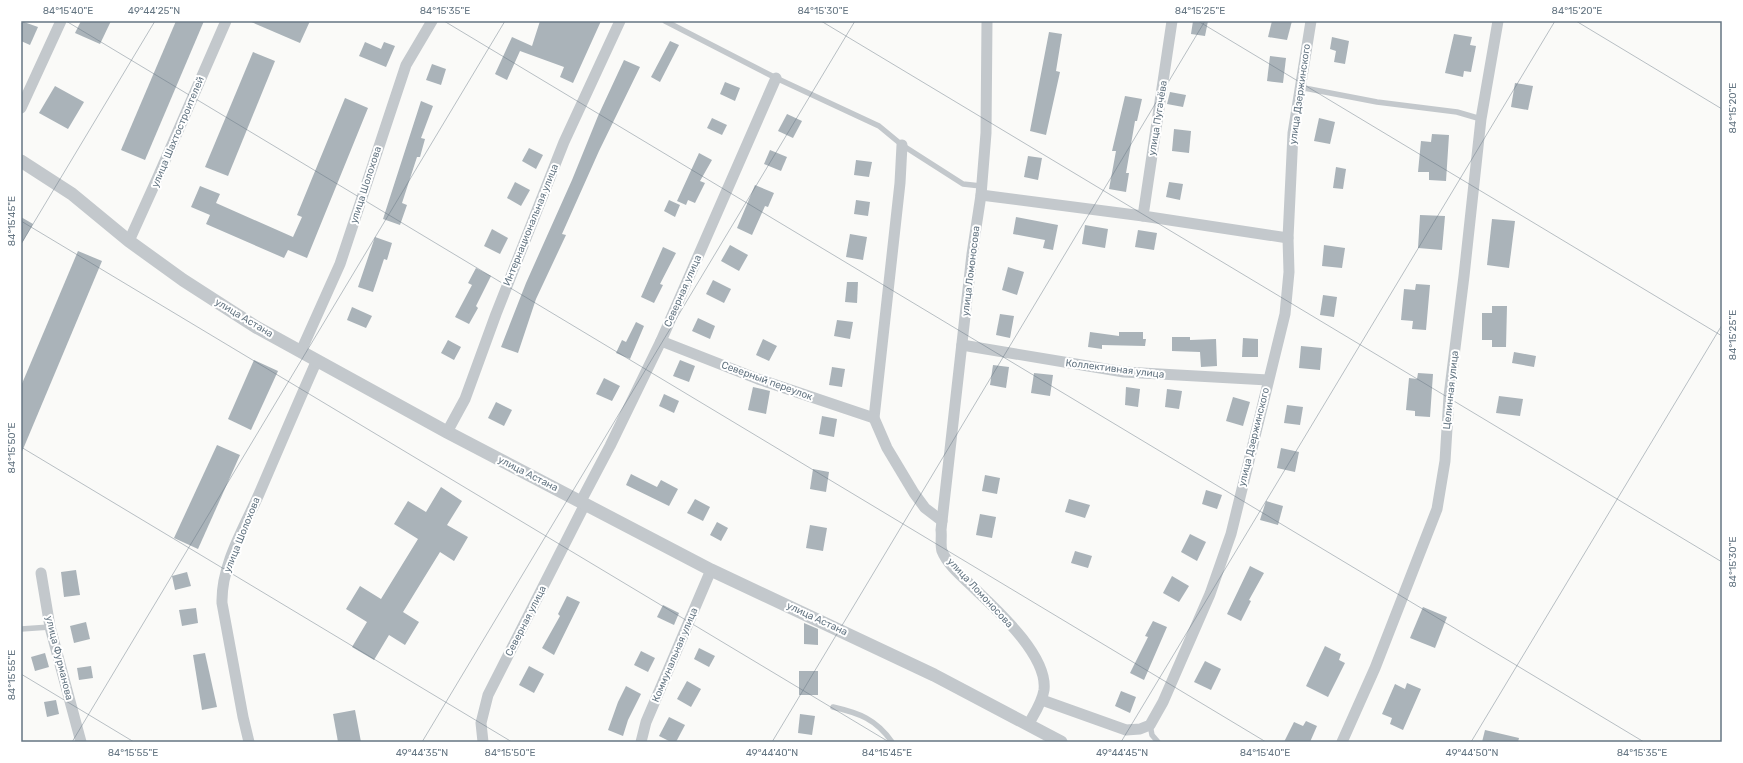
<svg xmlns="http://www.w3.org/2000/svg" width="1743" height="763" font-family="Rubik,sans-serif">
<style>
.building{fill:#aab3b9}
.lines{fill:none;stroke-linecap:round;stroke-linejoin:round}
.service{stroke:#c3c8cc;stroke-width:5.5}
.minor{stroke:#c3c8cc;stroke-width:11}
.tertiary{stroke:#c3c8cc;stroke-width:13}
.ticks{fill:none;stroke:#657683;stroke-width:1;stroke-opacity:0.45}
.labels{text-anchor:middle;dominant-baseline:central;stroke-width:4;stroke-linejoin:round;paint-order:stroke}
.street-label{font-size:10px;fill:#657683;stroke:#fff}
.neatline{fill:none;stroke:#657683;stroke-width:1.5}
.ticks-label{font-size:10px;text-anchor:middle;fill:#657683}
</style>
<rect width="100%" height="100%" fill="#fafaf8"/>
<g class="building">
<path d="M21 21 38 27 30 45 21 41Z"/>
<path d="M81 21H111L100 44 75 33Z"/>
<path d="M176 21H204L145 160 121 150Z"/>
<path d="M249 21H310L300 43Z"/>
<path d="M540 21H601L573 83 560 77 564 67 520 51 507 80 495 74 512 37 532 46Z"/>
<path d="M1193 21H1208L1205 36 1191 34Z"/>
<path d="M1272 21H1292L1287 40 1268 37Z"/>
<path d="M1049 32 1062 34 1056 71 1060 72 1046 135 1030 131Z"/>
<path d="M1454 34 1472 37 1470 45 1476 46 1471 72 1464 71 1463 77 1445 73Z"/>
<path d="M1332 37 1349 41 1345 64 1334 62 1336 51 1330 49Z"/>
<path d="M670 41 679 45 660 82 651 77Z"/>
<path d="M365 42 381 49 384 42 395 46 386 67 359 56Z"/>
<path d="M253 52 275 61 228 176 205 167Z"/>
<path d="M1270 56 1286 58 1283 83 1267 81Z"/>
<path d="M624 60 640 67 599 151 562 234 566 235 536 299 518 353 501 347 526 283 572 180 598 116Z"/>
<path d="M432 64 446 69 441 85 426 80Z"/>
<path d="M725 82 740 88 735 101 720 94Z"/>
<path d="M1515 83 1533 86 1528 110 1511 107Z"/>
<path d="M55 86 84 102 68 129 39 113Z"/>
<path d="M1170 92 1186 95 1183 107 1167 104Z"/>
<path d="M1125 96 1142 99 1137 121H1135L1126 173H1129L1126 192 1109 189 1116 151H1112Z"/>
<path d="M345 98 368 108 307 258 288 250 284 258 206 224 210 215 191 207 200 186 220 194 216 203 293 237 302 217 297 215Z"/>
<path d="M421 101 433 106 421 138 425 139 420 157H417L402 203 407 205 400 225 383 219Z"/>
<path d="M787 114 802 121 793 138 778 131Z"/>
<path d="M712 118 727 125 722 135 707 128Z"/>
<path d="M1319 118 1335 122 1330 144 1314 141Z"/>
<path d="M1174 129 1191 131 1189 153 1172 151Z"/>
<path d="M1432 134 1449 135 1446 181 1429 180V172H1418L1421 141 1431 142Z"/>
<path d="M529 148 543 155 536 169 522 161Z"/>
<path d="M770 150 787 157 781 171 764 164Z"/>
<path d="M699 153 712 160 700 181 705 183 695 203 688 200 686 205 677 201Z"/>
<path d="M1028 156 1042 158 1038 180 1024 177Z"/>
<path d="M856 160 872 162 869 177 854 175Z"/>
<path d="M1336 167 1346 169 1343 189 1333 188Z"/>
<path d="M515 182 530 190 521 206 507 198Z"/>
<path d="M1169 182 1183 184 1180 200 1166 197Z"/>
<path d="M755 185 774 193 768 207 765 206 752 235 737 228Z"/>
<path d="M669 200 680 205 675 217 664 211Z"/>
<path d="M856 200 870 202 868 216 854 214Z"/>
<path d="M1420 215 1445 216 1442 250 1418 248Z"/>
<path d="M21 217 33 224 21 245Z"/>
<path d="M1016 217 1058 225 1053 250 1043 248 1045 240 1013 234Z"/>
<path d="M1492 219 1515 221 1509 268 1487 265Z"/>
<path d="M1085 225 1108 229 1105 248 1082 244Z"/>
<path d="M492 229 508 238 500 254 484 246Z"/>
<path d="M1138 230 1157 233 1154 250 1135 247Z"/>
<path d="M850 234 867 237 863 260 846 257Z"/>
<path d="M375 237 392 243 387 260 384 259 373 292 358 287Z"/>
<path d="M730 245 748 255 739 271 721 261Z"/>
<path d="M1324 245 1345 248 1342 268 1322 266Z"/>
<path d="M663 247 676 253 660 284 663 285 654 303 641 297Z"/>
<path d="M78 251 102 261 21 454V386Z"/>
<path d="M1008 267 1024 272 1017 295 1002 290Z"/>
<path d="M476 268 491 276 476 306 478 308 469 324 455 317 472 285 468 283Z"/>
<path d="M713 280 731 289 724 303 706 294Z"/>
<path d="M847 282H858L857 303 845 302Z"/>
<path d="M1416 284 1430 285 1426 330 1412 329 1413 321 1401 320 1404 289 1415 290Z"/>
<path d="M1323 295 1337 297 1334 317 1320 315Z"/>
<path d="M1492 306H1507L1506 347H1492V340H1482V313H1492Z"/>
<path d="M352 307 372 316 366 328 347 320Z"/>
<path d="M1000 314 1014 316 1010 338 996 335Z"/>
<path d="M698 318 715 326 710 339 692 331Z"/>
<path d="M837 320 853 322 850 339 834 336Z"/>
<path d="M636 322 644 326 630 359 616 353 622 340 626 342Z"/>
<path d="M1090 332 1119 336V332H1143V339H1146L1145 346 1102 345V349L1088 347Z"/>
<path d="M1172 337H1190V340L1216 339 1217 366 1201 367 1200 352 1172 351Z"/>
<path d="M1243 338 1258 339V357H1242Z"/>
<path d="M763 339 777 346 769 361 756 355Z"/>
<path d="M448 340 461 347 454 360 441 353Z"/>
<path d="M1301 346 1322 348 1320 370 1299 368Z"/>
<path d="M1514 352 1536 356 1534 367 1512 363Z"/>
<path d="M254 360 278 371 251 430 228 419Z"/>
<path d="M680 360 695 366 689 382 673 376Z"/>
<path d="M993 365 1009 367 1006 388 990 385Z"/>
<path d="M832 367 845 369 842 387 829 385Z"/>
<path d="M1034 373 1053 375 1050 396 1031 393Z"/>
<path d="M1418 373 1433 374 1430 417 1415 416V411L1406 410 1409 378 1417 379Z"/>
<path d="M604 378 620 386 612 401 596 394Z"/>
<path d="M753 387 770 391 766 414 748 410Z"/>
<path d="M1126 387 1140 389 1138 407 1125 405Z"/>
<path d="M1167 389 1182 391 1179 409 1165 407Z"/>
<path d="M664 394 679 401 674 413 659 406Z"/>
<path d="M1499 396 1523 399 1520 416 1496 413Z"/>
<path d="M1233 397 1250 402 1243 426 1226 421Z"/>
<path d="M496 402 512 410 504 426 488 418Z"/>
<path d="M1287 405 1303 407 1300 425 1284 423Z"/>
<path d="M822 416 837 419 834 437 819 434Z"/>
<path d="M217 445 240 455 198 549 174 538Z"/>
<path d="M1281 448 1299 452 1295 472 1277 468Z"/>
<path d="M813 469 829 472 826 492 810 489Z"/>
<path d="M631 474 657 487 661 480 678 489 669 506 626 485Z"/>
<path d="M985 475 1000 478 997 494 982 491Z"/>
<path d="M441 487 462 501 447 525 468 537 454 561 440 552 403 612 419 622 405 645 389 635 374 660 352 647 367 622 346 609 360 586 381 599 418 539 394 524 408 501 426 512Z"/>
<path d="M1206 490 1222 495 1217 509 1202 504Z"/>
<path d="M695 499 710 507 703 521 687 513Z"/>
<path d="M1069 499 1090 505 1085 518 1065 512Z"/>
<path d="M1266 501 1283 506 1278 525 1260 520Z"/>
<path d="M980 514 996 517 992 538 976 535Z"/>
<path d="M717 522 728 528 721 541 710 535Z"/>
<path d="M810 525 827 528 823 551 806 548Z"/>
<path d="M1190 534 1206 542 1197 561 1181 552Z"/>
<path d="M1075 551 1092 556 1088 568 1071 563Z"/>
<path d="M1250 566 1264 573 1249 600 1251 601 1241 621 1227 614Z"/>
<path d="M76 570 80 595 64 597 61 572Z"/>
<path d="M187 572 191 586 175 590 172 576Z"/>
<path d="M1172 576 1189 586 1179 602 1163 593Z"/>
<path d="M567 596 580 602 554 655 542 648 560 616 558 614Z"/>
<path d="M663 605 679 613 674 625 657 617Z"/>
<path d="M1423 607 1447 617 1435 648 1410 638Z"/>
<path d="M196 608 198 623 182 626 179 610Z"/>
<path d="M1153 621 1167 627 1144 680 1130 673 1148 637 1145 636Z"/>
<path d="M86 622 90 639 74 643 70 626Z"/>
<path d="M804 623 818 629V645L804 644Z"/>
<path d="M1325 646 1341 654 1339 660 1345 663 1328 697 1306 686Z"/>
<path d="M699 648 715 656 709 667 694 659Z"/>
<path d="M641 651 655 658 648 672 634 665Z"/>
<path d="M45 653 49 667 35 671 31 657Z"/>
<path d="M205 653 217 707 202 710 193 655Z"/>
<path d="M1205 661 1221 669 1211 690 1194 682Z"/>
<path d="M91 666 93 678 79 680 77 668Z"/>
<path d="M529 666 544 674 534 693 519 685Z"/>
<rect x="799" y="671" width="19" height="24"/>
<path d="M687 681 701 689 691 707 677 699Z"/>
<path d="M1407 683 1421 689 1403 730 1390 724 1392 718 1382 714 1395 684 1405 689Z"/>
<path d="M626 686 641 694 628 720 623 736 608 730 618 702Z"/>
<path d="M1121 691 1136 697 1130 713 1115 706Z"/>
<path d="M56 700 59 714 47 717 44 702Z"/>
<path d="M355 710 361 742H338L333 714Z"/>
<path d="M800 714 815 716 812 735 798 733Z"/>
<path d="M669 717 685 725 676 742H671L659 736Z"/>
<path d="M1306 721 1317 726 1310 742H1284L1294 722 1303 726Z"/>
<path d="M1485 730 1519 738 1518 742H1482Z"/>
</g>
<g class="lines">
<g class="service">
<path d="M665 21 776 78 879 126 902 145 963 184 981 186"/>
<path d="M1299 87 1377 102 1457 112 1481 119"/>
<path d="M21 629 50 627"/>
<path d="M833 707C859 713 876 719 892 742"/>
<path d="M1150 725 1152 735 1158 742"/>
</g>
<g class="minor">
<path d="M987 21 986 133 981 195 972 254 941 530C942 536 940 545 942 551 948 566 964 578 976 590 998 611 1048 656 1044 690 1042 703 1034 714 1028 725"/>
<path d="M21 108 61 21"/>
<path d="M902 145 900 183 874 418 887 448 914 493 925 508 942 521"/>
<path d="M981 195 1143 216 1288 238"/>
<path d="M1143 216 1172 21"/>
<path d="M129 241 157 179 226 21"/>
<path d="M661 341 758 379 874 418"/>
<path d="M962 345 1124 372 1268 380"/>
<path d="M301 351 340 264 406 65 432 21"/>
<path d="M447 432 465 399 496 314 564 142 620 21"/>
<path d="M581 501 610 446 661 341 776 78"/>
<path d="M41 573 50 627 81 742"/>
<path d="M1042 700 1126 730 1140 729 1150 725 1163 702 1210 594 1231 534 1285 314 1289 272 1288 238 1293 133 1311 21"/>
<path d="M249 742 243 717 222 603C221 565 244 528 259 494 278 450 297 405 317 360"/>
<path d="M483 742 481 723 488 695 585 504"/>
<path d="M641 742 646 722 711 570"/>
<path d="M1342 742 1375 668 1437 509 1445 461 1449 396 1464 276 1481 119 1498 21"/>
</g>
<path class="tertiary" d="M21 161 72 194 129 241 183 280 256 327 447 432 711 570 934 675 1061 742"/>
</g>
<path class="ticks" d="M66 21 1266 742M444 21 1644 742M821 21 1722 562M1198 21 1722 336M1576 21 1722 109M21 221 889 742M21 244 155 21M21 447 512 742M21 674 134 742M72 742 505 21M422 742 855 21M772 742 1205 21M1121 742 1555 21M1471 742 1722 325"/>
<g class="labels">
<g class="street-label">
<text transform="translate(1300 94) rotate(-82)">улица Дзержинского</text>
<text transform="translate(1158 118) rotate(-81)">улица Пугачёва</text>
<text transform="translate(178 132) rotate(-67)">улица Шахтостроителей</text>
<text transform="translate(366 185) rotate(-72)">улица Шолохова</text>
<text transform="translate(531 225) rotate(-68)">Интернациональная улица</text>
<text transform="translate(971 271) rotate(-83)">улица Ломоносова</text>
<text transform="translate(683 291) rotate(-66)">Северная улица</text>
<text transform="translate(244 318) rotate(31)">улица Астана</text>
<text transform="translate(1115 369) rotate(7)">Коллективная улица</text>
<text transform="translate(767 381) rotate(20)">Северный переулок</text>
<text transform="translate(1451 390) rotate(-84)">Целинная улица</text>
<text transform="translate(1254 437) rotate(-76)">улица Дзержинского</text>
<text transform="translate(528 474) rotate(27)">улица Астана</text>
<text transform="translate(242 535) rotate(-68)">улица Шолохова</text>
<text transform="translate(980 593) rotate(47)">улица Ломоносова</text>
<text transform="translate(817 619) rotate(25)">улица Астана</text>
<text transform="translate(526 621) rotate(-63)">Северная улица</text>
<text transform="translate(675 655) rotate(-67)">Коммунальная улица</text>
<text transform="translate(59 658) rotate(76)">улица Фурманова</text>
</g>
</g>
<rect width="1743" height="763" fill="none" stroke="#ffffff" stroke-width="44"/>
<rect x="22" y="22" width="1699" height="719" class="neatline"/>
<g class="ticks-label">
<text x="68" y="14">84°15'40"E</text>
<text x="154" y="14">49°44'25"N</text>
<text x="445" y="14">84°15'35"E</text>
<text x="823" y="14">84°15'30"E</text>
<text x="1200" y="14">84°15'25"E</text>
<text x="1577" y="14">84°15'20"E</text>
<text transform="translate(1732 108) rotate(-90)" y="4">84°15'20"E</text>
<text transform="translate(11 221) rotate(-90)" y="4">84°15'45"E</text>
<text transform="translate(1732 335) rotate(-90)" y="4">84°15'25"E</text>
<text transform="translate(11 448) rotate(-90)" y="4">84°15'50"E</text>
<text transform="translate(1732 562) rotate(-90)" y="4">84°15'30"E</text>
<text transform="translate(11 675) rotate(-90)" y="4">84°15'55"E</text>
<text x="133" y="756">84°15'55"E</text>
<text x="422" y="756">49°44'35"N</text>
<text x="510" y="756">84°15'50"E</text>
<text x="772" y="756">49°44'40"N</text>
<text x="887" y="756">84°15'45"E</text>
<text x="1122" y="756">49°44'45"N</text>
<text x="1265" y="756">84°15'40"E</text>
<text x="1472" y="756">49°44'50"N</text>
<text x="1642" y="756">84°15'35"E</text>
</g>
</svg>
